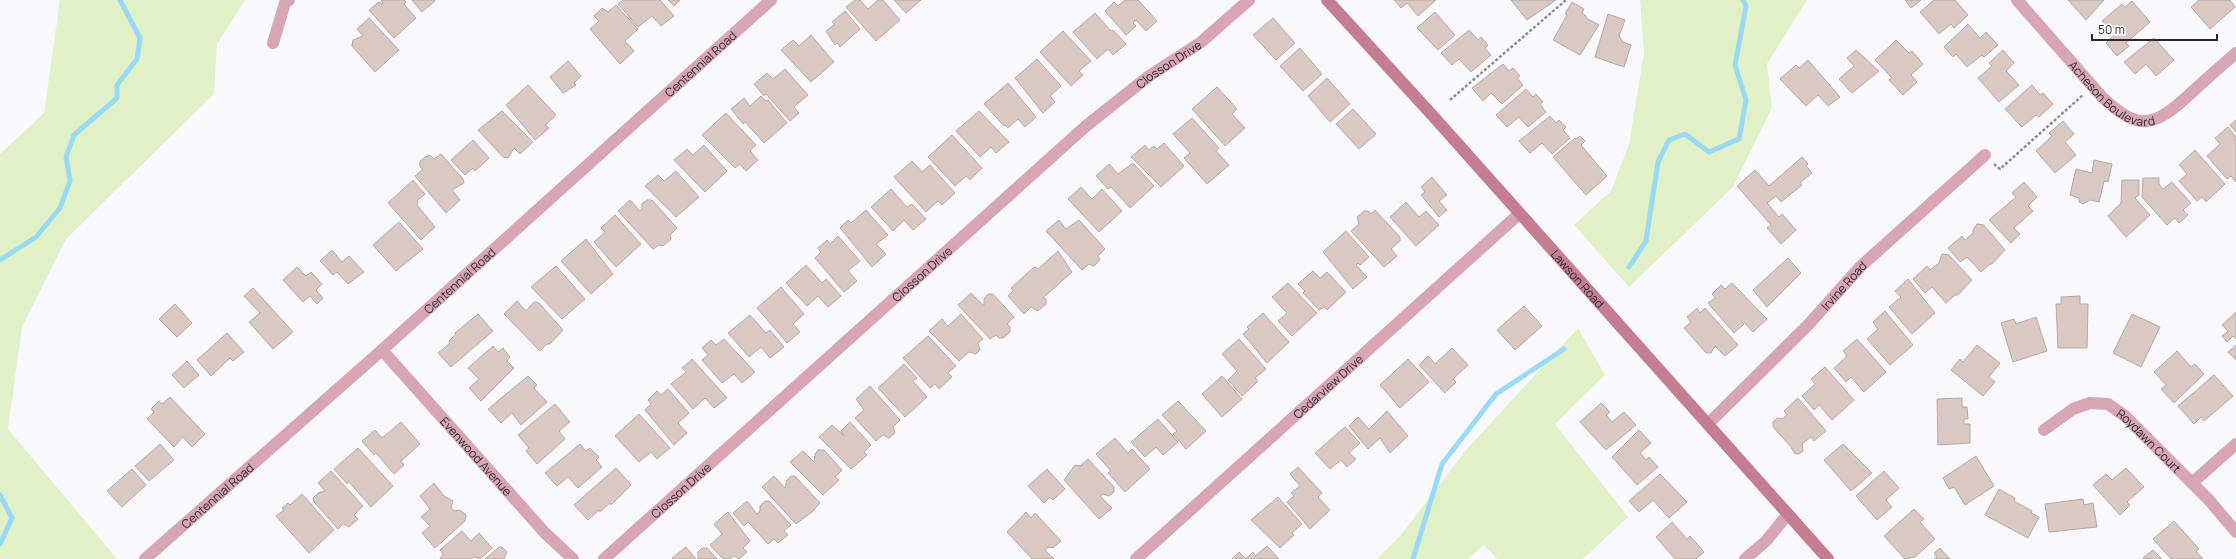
<svg xmlns="http://www.w3.org/2000/svg" width="2236" height="559" font-family="Manrope,sans-serif">
<style>
.green{fill:#e1f1c7}
.lines{fill:none;stroke-linecap:round;stroke-linejoin:round}
.stream{stroke:#99dbf7;stroke-width:5}
.building{fill:#dac9c2;stroke:#b9a8a2}
.path{stroke:#8f8d94;stroke-width:2.5;stroke-dasharray:3 2;stroke-linecap:butt}
.street{stroke:#d8a6b3;stroke-width:12}
.secondary{stroke:#c57d91;stroke-width:12}
.labels{text-anchor:middle;dominant-baseline:central;stroke-width:3;stroke-linejoin:round;paint-order:stroke}
.street-label{font-size:12px;fill:#2a282e;stroke:#fff}
</style>
<rect width="100%" height="100%" fill="#f9f8ff"/>
<g class="green">
<path d="M60 0H245L217 44 214 94 66 239 22 327 8 429 117 559H0V154L44 113Z"/>
<path d="M1640 0H1807L1767 64 1772 108 1733 187 1629 287 1574 225 1611 191 1629 144 1644 53Z"/>
<path d="M1578 328 1605 375 1555 424 1628 517 1583 559H1497L1484 545 1468 559H1377L1401 535 1466 450Z"/>
</g>
<g class="lines">
<g class="stream">
<path d="M0 260 36 237 60 208 70 181 66 157 74 135 117 98V85L137 59 140 38 120 0"/>
<path d="M1629 267 1646 241 1658 162 1669 140 1685 134 1709 152 1739 139 1746 100 1735 65 1746 6 1743 0"/>
<path d="M0 495 12 518 0 544"/>
<path d="M1413 559 1442 464 1496 394 1564 349"/>
</g>
</g>
<g class="building">
<path d="M381 0H404L406 2 404 4 416 18 394 38 369 10 379 2 382 4 383 3Z"/>
<path d="M412 0H434L435 1 422 12Z"/>
<path d="M623 0H660L674 16 661 26 652 16 638 27 618 4Z"/>
<path d="M668 0H680L674 6Z"/>
<path d="M855 0H860L868 9 878 0H883L900 20 876 41 846 7Z"/>
<path d="M894 0H921L906 13Z"/>
<path d="M1125 0H1138L1157 21 1146 31 1136 20 1133 23 1136 26 1126 35 1105 11 1114 2 1118 6Z"/>
<path d="M1394 0H1436L1418 16 1407 3 1401 8Z"/>
<path d="M1511 0H1556L1527 20Z"/>
<path d="M1905 0H1921L1911 8Z"/>
<path d="M1934 0H1955L1968 15 1954 28 1951 24 1939 34 1920 12Z"/>
<path d="M2068 0H2104L2086 20Z"/>
<path d="M2199 0H2230L2235 7 2210 29 2191 7Z"/>
<path d="M2132 1 2150 22 2126 43 2129 46 2117 56 2106 43 2118 32 2110 24 2107 26 2102 21 2122 4 2125 7Z"/>
<path d="M1572 2 1584 9 1582 13 1586 16V18L1599 25 1580 55 1553 40 1567 15 1565 14Z"/>
<path d="M616 5 638 29 625 41 634 51 620 64 590 29 599 21 594 16 602 8 608 12Z"/>
<path d="M845 11 860 29 840 47 837 43 835 45 826 31 835 24 832 22Z"/>
<path d="M1435 12 1455 35 1438 50 1417 28Z"/>
<path d="M1095 13 1111 31 1113 30 1126 44 1113 55 1108 49 1097 59 1073 32Z"/>
<path d="M1608 14 1625 20 1619 36 1623 42 1631 45 1624 67 1595 57Z"/>
<path d="M369 18 399 50 375 72 352 46 353 40 363 36 357 29Z"/>
<path d="M1273 18 1295 43 1276 60 1253 35Z"/>
<path d="M1968 24 1980 38 1986 32 1998 45 1984 57 1982 55 1967 67 1956 54 1953 57 1944 47Z"/>
<path d="M1469 30 1478 40 1481 37 1488 45 1485 48 1491 55 1471 72 1459 59 1452 65 1441 53Z"/>
<path d="M1063 31 1091 61 1079 71 1083 75 1071 86 1040 52Z"/>
<path d="M811 35 834 62 811 82 781 50 793 40 799 46Z"/>
<path d="M2154 38 2174 60 2156 76 2146 64 2135 74 2124 62Z"/>
<path d="M1896 40 1909 53 1912 51 1923 64 1911 75 1917 82 1903 95 1889 80 1892 78 1875 60Z"/>
<path d="M1300 48 1322 74 1303 91 1280 66Z"/>
<path d="M1856 50 1879 71 1852 93 1839 79 1854 66 1847 58Z"/>
<path d="M2003 50 2014 63 2006 71 2019 85 1999 102 1978 78 1992 66 1989 63Z"/>
<path d="M1037 59 1061 86 1050 96 1055 102 1043 113 1015 78Z"/>
<path d="M1808 60 1840 97 1828 106 1818 95 1806 106 1780 79 1796 65 1799 68Z"/>
<path d="M568 61 581 76 574 83 576 85 563 93 550 77Z"/>
<path d="M1503 64 1509 71 1513 68 1520 76 1517 78 1523 85 1502 104 1491 93 1483 101 1472 88Z"/>
<path d="M785 69 808 95 794 107 799 113 790 121 766 94 764 96 754 84 767 73 773 79Z"/>
<path d="M1327 78 1350 104 1330 122 1308 96Z"/>
<path d="M1008 83 1036 117 1025 127 1018 119 1008 128 1005 125 1004 126 984 104Z"/>
<path d="M528 85 556 115 545 125 549 128 535 140 506 105Z"/>
<path d="M2032 85 2040 95 2043 93 2053 104 2039 117 2036 115 2022 127 2005 109Z"/>
<path d="M1217 87 1237 109 1232 114 1245 128 1225 146 1192 109Z"/>
<path d="M1526 89 1533 97 1536 94 1543 102 1540 104 1546 112 1528 127 1519 117 1507 127 1496 115Z"/>
<path d="M761 96 766 101 768 100 787 123 764 143 745 122 743 124 731 109 744 98 750 106Z"/>
<path d="M1353 109 1376 134 1359 149 1336 124Z"/>
<path d="M502 111 533 142 520 154 514 148 508 158 503 157 478 130Z"/>
<path d="M979 111 1009 142 996 153 991 147 980 157 956 131Z"/>
<path d="M726 113 756 145 750 151 758 160 746 171 740 164 735 168 702 135Z"/>
<path d="M1550 116 1556 123 1559 120 1566 127 1563 130 1570 138 1552 154 1542 143 1530 153 1519 141Z"/>
<path d="M1192 118 1219 148 1216 151 1229 165 1207 184 1184 158 1190 153 1173 134Z"/>
<path d="M2236 120V132L2230 125Z"/>
<path d="M2063 121 2074 134 2065 142 2076 155 2055 173 2036 151 2052 136 2049 133Z"/>
<path d="M2228 127 2236 137V182L2231 176 2227 179 2207 156 2220 144 2215 138Z"/>
<path d="M952 135 982 168 970 180 966 176 955 186 928 157Z"/>
<path d="M1580 136 1585 141 1581 145 1607 176 1586 195 1553 157 1575 138 1576 139Z"/>
<path d="M473 140 489 158 475 171 473 168 465 175 451 160Z"/>
<path d="M1164 143 1184 166 1161 187 1131 157 1145 145 1149 150 1154 146 1157 149Z"/>
<path d="M704 145 727 171 705 192 674 160 687 149 693 155Z"/>
<path d="M2195 150 2225 184 2206 202 2202 197 2197 201 2179 181 2187 174 2179 165Z"/>
<path d="M441 154 463 179 464 183 452 190 460 200 446 213 415 176 423 169 420 167V161L425 157 430 155 434 159Z"/>
<path d="M1802 157 1808 164 1806 166 1812 173 1800 183 1802 185 1781 202 1776 196 1767 203 1779 217 1782 214 1796 230 1781 244 1767 228 1771 225 1737 186 1755 170 1769 186Z"/>
<path d="M2094 160 2112 164 2108 182 2104 181 2099 202 2090 200 2083 204 2079 202V198L2070 195 2076 169 2092 173Z"/>
<path d="M912 161 922 172 930 165 955 193 942 205 938 201 926 212 894 177Z"/>
<path d="M1133 163 1154 186 1130 208 1111 187 1108 189 1096 176 1109 164 1118 174Z"/>
<path d="M676 171 699 197 676 217 645 186 658 175 664 181Z"/>
<path d="M1432 177 1447 195 1439 201 1447 210 1439 217 1421 195 1425 192 1421 187Z"/>
<path d="M2143 178H2159V184L2163 189 2172 182 2191 203 2183 210 2188 215 2179 223 2175 218 2167 225 2142 197Z"/>
<path d="M413 180 425 194 418 200 417 205 435 227 421 240 388 203Z"/>
<path d="M2122 180H2139V195L2135 198 2150 215 2126 237 2108 216 2121 203Z"/>
<path d="M2024 182 2037 197 2028 206 2033 211 2014 228 2020 234 2011 243 1989 220 2016 197 2012 193Z"/>
<path d="M1081 187 1092 199 1102 189 1122 211 1099 232 1068 199Z"/>
<path d="M891 189 907 207 912 204 926 219 913 230 904 220 893 231 871 207Z"/>
<path d="M630 200 640 211 642 209V204L647 200H652L677 228 670 235 671 239 663 246 659 245 653 249 618 211Z"/>
<path d="M1406 202 1419 217 1426 211 1439 225 1416 246 1390 217Z"/>
<path d="M866 210 888 235 876 244 886 254 872 267 840 228 848 220 851 223Z"/>
<path d="M1375 210 1400 237V241L1391 249 1397 256 1384 267 1351 231 1359 224 1357 217 1364 211H1368L1371 214Z"/>
<path d="M615 215 641 244 616 267 594 242 605 232 601 228Z"/>
<path d="M1059 220 1066 229 1079 220 1105 249 1098 256 1100 260 1094 266 1089 264 1082 270 1046 231Z"/>
<path d="M399 222 423 249 396 271 373 245Z"/>
<path d="M1977 224 1984 225 2005 250 1992 264H1990L1981 272 1967 257 1960 262 1948 248 1962 236 1965 240 1973 233V230Z"/>
<path d="M1346 231 1369 257 1360 265 1358 263 1356 265 1367 277 1353 289 1323 252Z"/>
<path d="M838 236 860 261 848 271 857 281 844 292 815 258 821 252 818 248 827 240 830 244Z"/>
<path d="M586 239 613 274 591 294 561 261Z"/>
<path d="M332 250 342 262 349 256 364 272 348 284 337 272 333 275 320 261Z"/>
<path d="M1058 251 1072 272 1043 298 1046 299V304L1038 311 1031 307 1024 314 1008 296 1013 291 1011 288 1033 268 1036 267 1038 269Z"/>
<path d="M1942 254 1949 255 1972 280 1958 295H1955L1946 303 1932 287 1925 293 1913 279 1927 266 1930 270 1939 263Z"/>
<path d="M1788 258 1801 273 1767 307 1753 290Z"/>
<path d="M806 265 822 283 826 279 841 296 828 307 818 296 807 306 786 283Z"/>
<path d="M556 266 585 299 562 319 531 287Z"/>
<path d="M297 267 306 276 311 272 322 284 316 290 323 298 317 304 310 296 303 302 283 280Z"/>
<path d="M1313 271 1320 278 1327 272 1346 292 1327 310 1324 307 1319 310 1303 293 1305 291 1298 284Z"/>
<path d="M1908 279 1935 313 1912 334 1889 307 1901 297 1895 291Z"/>
<path d="M1288 283 1317 313 1292 336 1278 321 1287 313 1272 297Z"/>
<path d="M1732 283 1767 319 1753 332 1742 320 1741 321 1744 324 1734 333 1708 303 1715 298 1712 294 1721 285 1725 289Z"/>
<path d="M781 287 804 314 793 324 800 332 787 343 757 308Z"/>
<path d="M253 288 293 332 273 349 249 322 260 313 244 296Z"/>
<path d="M971 293 984 306V299L988 294H993L1014 317 1007 324 1010 327V332L1003 338H999L996 335 990 339 958 305Z"/>
<path d="M2080 296V304H2088L2087 348H2058L2056 304H2061V297Z"/>
<path d="M517 301 526 311 534 302 539 303 563 330 550 344H547L540 351 504 314Z"/>
<path d="M175 304 192 323 177 337 159 319Z"/>
<path d="M1524 306 1542 326 1515 350 1497 330Z"/>
<path d="M1697 308 1700 313 1705 308 1738 345 1725 356 1715 346 1711 353H1706L1684 328 1691 322 1687 317Z"/>
<path d="M1885 311 1913 345 1890 365 1867 339 1878 329 1873 322Z"/>
<path d="M2236 312V339L2233 336 2227 342 2222 336 2228 331 2222 325Z"/>
<path d="M1263 313 1289 342 1267 363 1243 334 1249 329 1247 327Z"/>
<path d="M478 314 493 331 451 367 438 353 450 343 449 341 456 334 455 333Z"/>
<path d="M961 314 983 339 978 343 980 350 976 354 969 352 959 361 929 331 942 319 948 326Z"/>
<path d="M2132 314 2160 327 2141 367 2113 353Z"/>
<path d="M750 315 766 333 770 330 784 347 770 358 761 347 749 357 728 333Z"/>
<path d="M2036 317 2047 351 2013 362 2001 323 2014 319 2016 324Z"/>
<path d="M227 333 244 352 233 361 230 358 211 376 197 360Z"/>
<path d="M928 336 956 366 948 373 952 377 939 389 935 384 930 388 903 358Z"/>
<path d="M724 339 755 372 742 383 734 374 722 383 702 360 708 355 702 348 711 340 716 345Z"/>
<path d="M1239 339 1266 369 1255 378 1258 381 1242 396 1228 380 1237 371 1222 354Z"/>
<path d="M1857 339 1886 372 1864 392 1851 377 1846 382 1834 368 1847 356 1843 351Z"/>
<path d="M1977 345 2000 363 1989 377 1995 382 1983 396 1951 370 1960 359 1963 362Z"/>
<path d="M2236 345V360L2228 352Z"/>
<path d="M493 346 498 352 503 348 510 357 507 361 514 368 481 401 469 388 479 379 468 368Z"/>
<path d="M1452 348 1468 365 1453 379 1456 382 1445 393 1419 365 1428 356 1435 364Z"/>
<path d="M2177 351 2191 367 2195 364 2204 374 2174 403 2161 389 2166 385 2154 372Z"/>
<path d="M692 359 727 398 714 408 705 398 693 409 671 384 686 372 682 368Z"/>
<path d="M1408 359 1429 382 1400 408 1380 385Z"/>
<path d="M187 361 199 375 184 388 172 375Z"/>
<path d="M904 364 917 378 913 381 927 397 905 417 878 388Z"/>
<path d="M1825 367 1854 400 1832 420 1819 405 1814 410 1802 396 1815 384 1811 379Z"/>
<path d="M2214 375 2233 396 2204 421 2201 417 2194 424 2178 406Z"/>
<path d="M528 376 537 385 534 388 547 402 521 425 512 413 501 423 488 409Z"/>
<path d="M1222 376 1242 399 1222 417 1202 394Z"/>
<path d="M870 386 900 420 893 427 895 433 889 438 883 435 876 441 855 418 864 410 856 399Z"/>
<path d="M668 389 689 413 678 423 687 433 674 445 645 410 651 404 648 400 657 391 661 395Z"/>
<path d="M170 397 205 434 192 447 183 437 174 447 147 419 154 412 151 409 159 401 162 404Z"/>
<path d="M1798 398 1826 431 1814 441 1811 437 1802 444 1803 451 1799 454H1795L1791 447 1773 427V422L1777 418 1782 419 1787 415 1784 411Z"/>
<path d="M1962 398V407H1967L1968 419H1964V424H1970V443L1938 445 1937 399Z"/>
<path d="M1178 401 1206 431 1186 449 1173 434 1177 431 1162 415Z"/>
<path d="M1601 403 1610 412 1606 415 1612 422 1624 412 1636 425 1606 450 1580 422Z"/>
<path d="M555 404 570 422 559 431 565 439 537 464 526 451 529 448 518 435Z"/>
<path d="M1387 411 1408 436 1390 453 1380 438 1368 449 1349 426 1358 417 1369 429Z"/>
<path d="M639 414 670 448 657 459 651 452 639 462 615 436Z"/>
<path d="M1158 419 1178 442 1163 455 1156 447 1145 457 1131 442Z"/>
<path d="M401 422 420 444 401 461 404 465 394 474 376 453 374 455 362 441 375 430 382 438Z"/>
<path d="M850 422 871 445 864 452 867 455 851 469 819 437 832 425 844 436 841 431Z"/>
<path d="M1345 427 1360 443 1349 453 1356 459 1347 467 1341 460 1330 469 1315 453Z"/>
<path d="M1639 430 1651 443 1640 453 1646 460 1649 457 1658 467 1637 485 1612 457Z"/>
<path d="M1115 438 1128 453 1132 449 1150 469 1125 492 1108 473 1111 471 1096 454Z"/>
<path d="M160 444 174 460 149 481 135 466Z"/>
<path d="M580 444 586 451 590 448 599 457 596 460 602 467 578 488 568 477 557 486 545 473Z"/>
<path d="M1843 444 1872 473 1851 491 1824 460Z"/>
<path d="M358 448 393 486 371 507 349 482 347 484 334 469Z"/>
<path d="M818 450H824L842 470 835 477 839 480 823 495 790 462 803 451 814 462 815 454Z"/>
<path d="M1976 456 1994 486 1965 505 1954 487 1949 489 1943 478Z"/>
<path d="M1088 459 1114 487V492L1109 496 1103 494 1100 496 1112 508 1099 519 1064 480 1075 465 1080 466Z"/>
<path d="M1298 467 1322 493 1318 497 1330 510 1310 529 1287 502 1294 496 1291 493 1300 486 1290 474Z"/>
<path d="M616 468 631 485 611 505 610 503 600 512 599 510 588 520 574 505Z"/>
<path d="M2126 468 2144 487 2127 502 2130 505 2120 515 2093 485 2106 474 2112 480Z"/>
<path d="M132 469 146 485 122 507 107 491Z"/>
<path d="M1047 469 1065 489 1053 500 1050 497 1044 503 1028 486Z"/>
<path d="M331 471 363 506 354 515 358 519 349 527 343 524 338 529 314 502 313 498 318 493 325 491 318 483Z"/>
<path d="M1884 471 1899 488 1886 500 1892 507 1877 520 1856 496Z"/>
<path d="M1660 474 1687 502 1669 518 1653 500 1639 512 1629 501Z"/>
<path d="M774 476 785 488 787 480 791 476H795L820 503 812 512 796 524 762 487Z"/>
<path d="M434 483 444 496 453 501 451 507 454 511 460 510 466 515 465 521 435 548 422 533 430 526 421 517 430 509 420 496Z"/>
<path d="M1999 489 2015 498 2014 501 2032 511 2031 513 2039 517 2028 538 1985 515Z"/>
<path d="M302 494 334 530 309 553 276 516 284 510 282 508 288 503 290 505Z"/>
<path d="M1278 497 1302 524 1292 533 1294 535 1280 548 1251 520Z"/>
<path d="M2083 499 2084 505 2093 503 2097 527 2049 532 2045 504Z"/>
<path d="M747 501 757 514 760 511V506L765 501H769L791 525 784 531 788 535 778 543 774 539 768 544 748 522 744 526 733 513Z"/>
<path d="M1914 509 1924 519 1920 522 1935 539 1915 557 1905 559 1884 536Z"/>
<path d="M728 512 750 541 743 548 747 552 739 559 734 556 730 559H723L710 545 722 534 714 524Z"/>
<path d="M1026 512 1031 518 1035 513 1061 541 1053 548 1049 547 1045 550 1054 559H1032L1007 532Z"/>
<path d="M2174 521 2199 549 2196 551 2203 559H2171L2153 539Z"/>
<path d="M1672 522 1687 539 1690 536 1704 552 1696 559H1675L1656 537Z"/>
<path d="M462 531 471 541 479 533 492 548 480 559 474 557 472 559H440L443 554 440 550Z"/>
<path d="M1267 546 1279 559H1232L1239 552 1246 559 1253 552 1255 556Z"/>
<path d="M499 547H502L507 552 504 559H485Z"/>
<path d="M686 547 696 559H673L672 558Z"/>
<path d="M702 548H707L717 559H698V552Z"/>
<path d="M1940 548 1950 559H1934L1937 557 1934 553Z"/>
<path d="M2153 550 2162 559H2144L2143 558Z"/>
</g>
<g class="lines">
<g class="path">
<path d="M1450 100 1566 0"/>
<path d="M1994 164 2000 169 2083 95"/>
</g>
<g class="street">
<path id="s1" d="M2017 0 2102 97C2140 133 2155 126 2190 94 2205 80 2221 66 2236 53"/>
<path d="M273 43 285 3 289 0"/>
<path id="s2" d="M382 350 545 533 573 559"/>
<path id="s3" d="M1708 424 1808 325 1861 266 1985 155"/>
<path id="s4" d="M2044 430 2073 409 2090 403 2108 404 2125 416 2209 500 2236 532"/>
<path d="M2192 483 2236 444"/>
<path id="s5" d="M145 559 382 350 771 0"/>
<path id="s6" d="M604 559 1086 126 1149 76 1200 43 1249 0"/>
<path id="s7" d="M1136 559 1519 214"/>
<path d="M1745 559 1766 541 1788 514"/>
</g>
<path class="secondary" id="s8" d="M1327 0 1433 116 1828 559"/>
</g>
<g class="labels">
<g class="street-label">
<text stroke="none"><textPath href="#s5" startOffset="744">Centennial Road</textPath></text>
<text stroke="none"><textPath href="#s6" startOffset="751">Closson Drive</textPath></text>
<text stroke="none"><textPath href="#s1" startOffset="136">Acheson Boulevard</textPath></text>
<text stroke="none"><textPath href="#s6" startOffset="427">Closson Drive</textPath></text>
<text stroke="none"><textPath href="#s8" startOffset="375">Lawson Road</textPath></text>
<text stroke="none"><textPath href="#s5" startOffset="420">Centennial Road</textPath></text>
<text stroke="none"><textPath href="#s3" startOffset="194">Irvine Road</textPath></text>
<text stroke="none"><textPath href="#s7" startOffset="258">Cedarview Drive</textPath></text>
<text stroke="none"><textPath href="#s4" startOffset="127">Roydawn Court</textPath></text>
<text stroke="none"><textPath href="#s2" startOffset="142">Evenwood Avenue</textPath></text>
<text stroke="none"><textPath href="#s6" startOffset="103">Closson Drive</textPath></text>
<text stroke="none"><textPath href="#s5" startOffset="96">Centennial Road</textPath></text>
</g>
</g>
<path d="M2092 34v6h125v-6" fill="none" stroke="#2a282e" stroke-width="2"/>
<text x="2098" y="34" font-size="12" fill="#2a282e" stroke="#ffffff" stroke-width="3" paint-order="stroke">50 m</text>
</svg>
